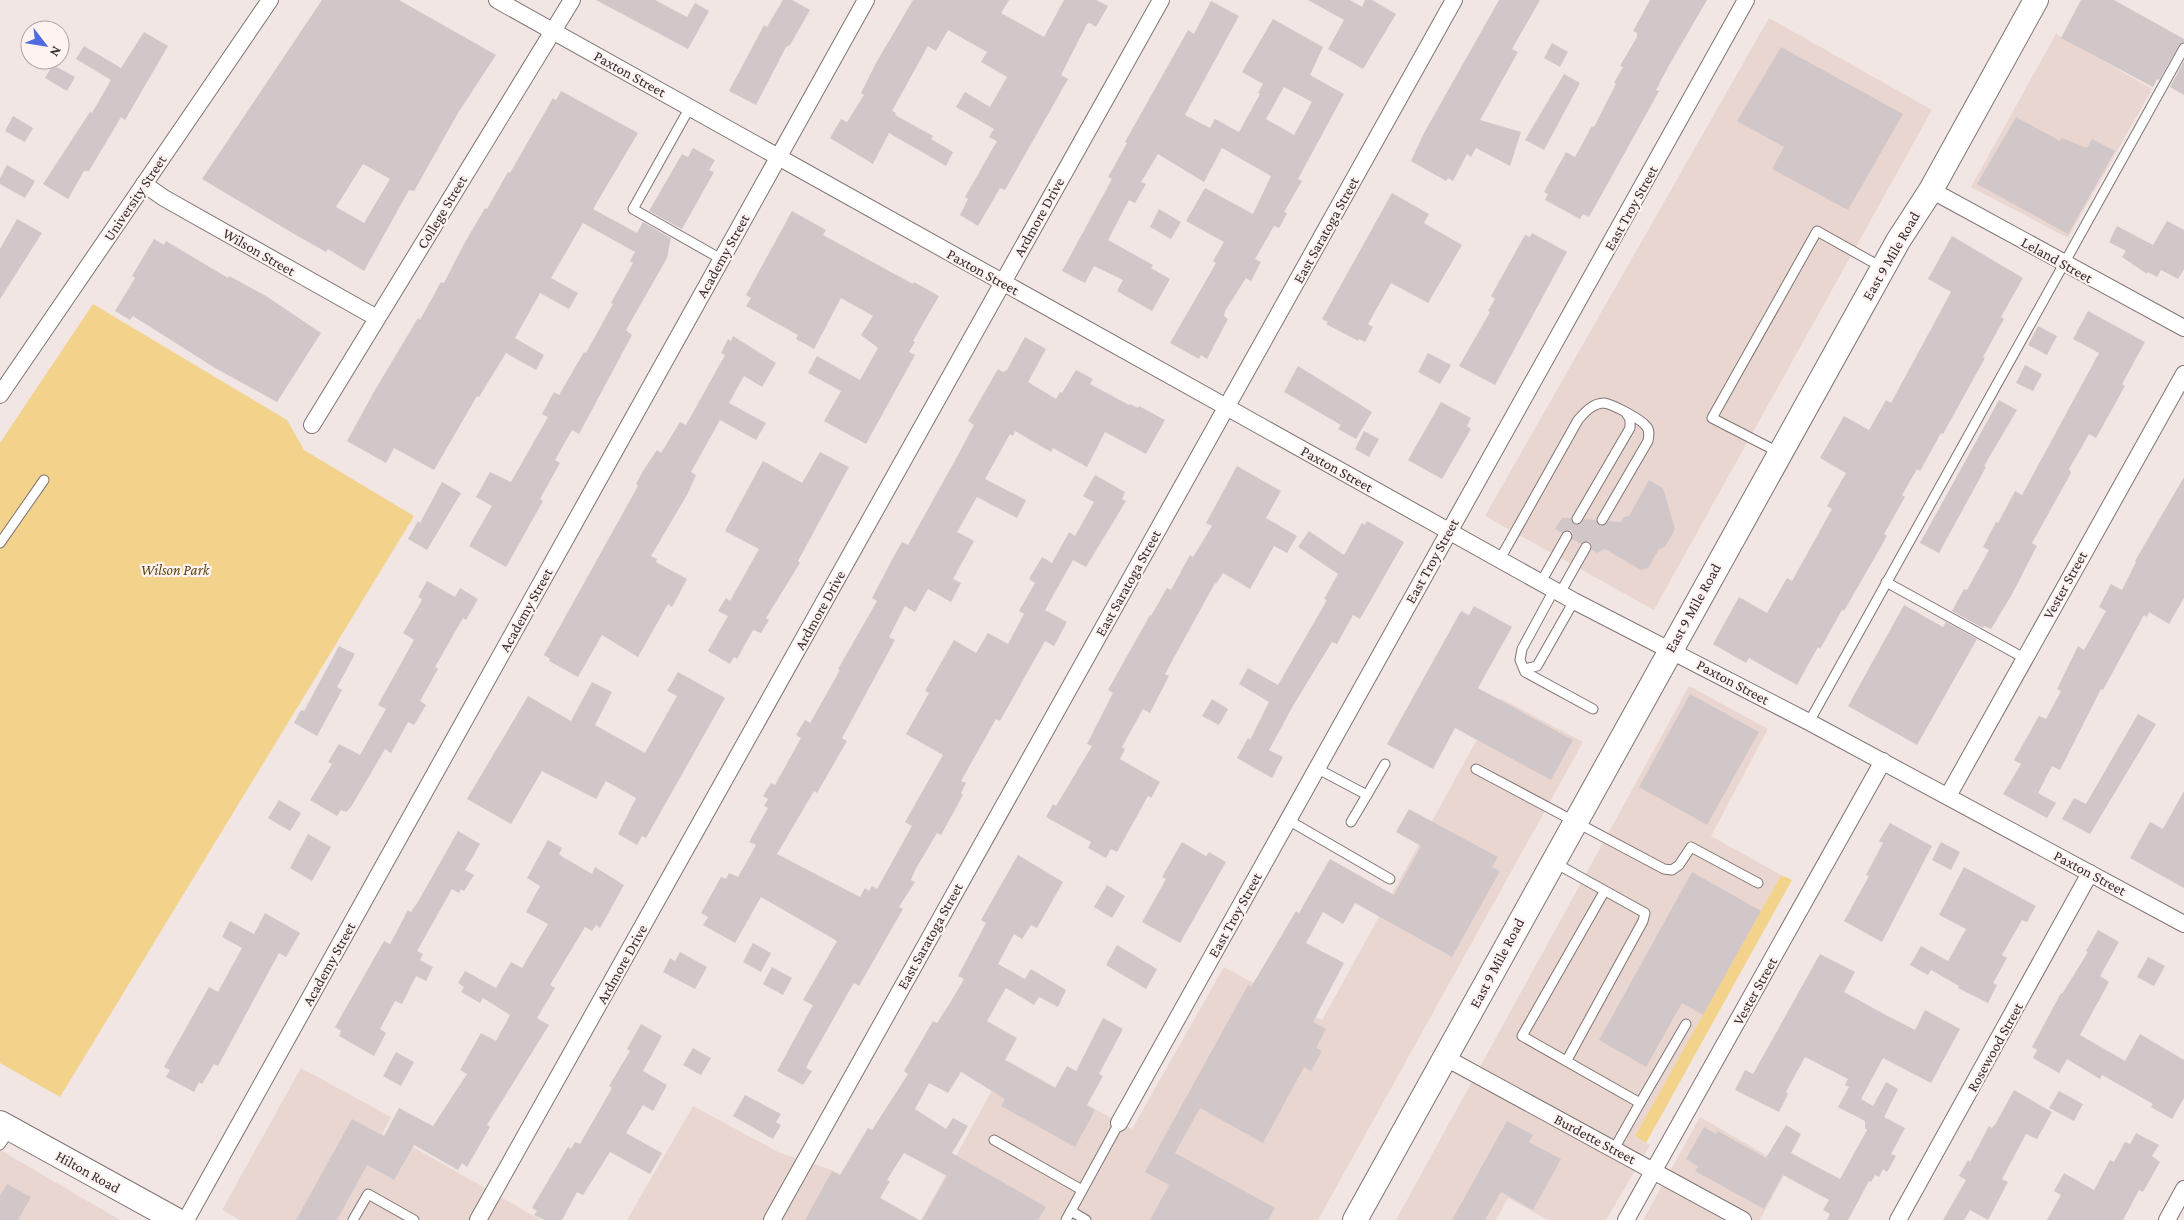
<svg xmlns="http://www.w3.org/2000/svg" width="2184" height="1220" font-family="'Crimson Pro',serif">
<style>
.built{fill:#e9d6d1}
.green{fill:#f3d28c}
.building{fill:#d2c7c8;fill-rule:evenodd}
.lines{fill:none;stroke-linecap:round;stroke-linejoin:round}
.lane-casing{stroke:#7f7573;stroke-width:11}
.street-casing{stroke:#7f7573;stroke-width:18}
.secondary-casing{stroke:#7f7573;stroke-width:26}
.lane{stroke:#fff;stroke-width:9}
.street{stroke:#fff;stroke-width:16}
.secondary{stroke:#fff;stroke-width:24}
.labels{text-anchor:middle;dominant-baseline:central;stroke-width:4.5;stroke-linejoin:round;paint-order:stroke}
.street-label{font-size:15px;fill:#342f2e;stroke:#fff3f1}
.park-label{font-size:15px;font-style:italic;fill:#5e4710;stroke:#fff3f1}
</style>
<rect width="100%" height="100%" fill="#f1e6e3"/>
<g class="built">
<path d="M1769 18 1932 110 1654 610 1485 516Z"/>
<path d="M2056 34 2152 89 2068 238 1971 187Z"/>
<path d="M1689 686 1768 729 1711 836 1781 875 1635 1136 1650 1145 1606 1220H1548L1508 1198 1496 1220H1396Z"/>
<path d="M1500 698 1583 742 1318 1220H921L1008 1061 1132 1129 1224 967 1322 1020Z"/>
<path d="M301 1068 391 1117 382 1134 411 1150 413 1147 541 1220H240L222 1210Z"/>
<path d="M693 1106 780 1153 832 1170 919 1220H627Z"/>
<path d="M1700 1117 1788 1168 1760 1220H1643Z"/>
<path d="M0 1150 120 1220H0Z"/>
</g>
<g class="green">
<path d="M93 304 287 420 304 450 414 516 60 1097 0 1063V443Z"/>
<path d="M1781 875 1792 880 1646 1143 1635 1136Z"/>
</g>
<g class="building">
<path d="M322 0H399L496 55 458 113 414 191 409 190 364 271 328 249 326 252 294 234 202 179ZM363 164 390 179 364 223 336 207Z"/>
<path d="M596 0H655L687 17 695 3 709 11 688 49Z"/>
<path d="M783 0H792L810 10 790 45 786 47 756 105 729 91 764 25 767 27Z"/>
<path d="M913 0H1009L1001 13 1044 37 1064 0H1096L1108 6 1096 27 1090 23 1087 24 1061 75 1068 79 1005 190 1000 188 978 226 960 215 968 199 965 197 997 141 989 137 994 129 956 107 965 92 990 107 1007 77 981 62 987 52 948 30 936 51 928 46 892 111 896 113 895 115 933 136 931 139 953 152 946 166 889 133 873 164 830 138 841 119 847 122 864 95 861 93 876 63Z"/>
<path d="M1308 0H1350L1362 7 1365 0H1372L1396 14 1363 69 1328 49 1344 20Z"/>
<path d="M1499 0H1540L1512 49 1518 52 1480 120 1521 132 1510 166 1476 148 1471 157 1467 154 1453 181 1448 178 1446 181 1411 161 1424 133Z"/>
<path d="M1650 0H1707L1668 67 1656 90 1659 91 1603 192 1589 217 1583 214 1580 219 1545 200 1548 194 1544 192 1566 152 1575 157 1592 126 1594 127 1616 84 1614 83 1623 67 1620 66 1637 37V33L1633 31Z"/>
<path d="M2081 0H2114L2184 39V42L2179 45 2159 80 2157 79 2153 87 2061 38Z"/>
<path d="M1211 1 1239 16 1185 115 1210 128 1215 119 1239 132 1260 94 1258 93 1263 84 1242 72 1273 19 1323 47 1310 75 1344 94 1298 179 1302 181 1284 212 1287 213 1279 228 1274 226 1255 259 1261 262 1251 281 1246 278 1225 311 1224 316 1228 319 1207 359 1201 355 1199 359 1170 343 1216 263 1213 261 1224 242 1186 221 1205 188 1253 214 1271 176 1222 148 1204 182 1158 154 1141 182 1146 184 1135 203 1129 200 1108 240 1153 265 1151 268 1170 279 1152 311 1117 291 1123 280 1094 266 1085 283 1062 271 1112 179 1108 177 1127 143 1125 142 1188 30 1194 34ZM1284 87 1312 102 1294 135 1266 119Z"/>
<path d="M144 32 168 46 125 120 121 117 89 171H84L68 199 43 184 90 112 92 113 111 80 76 59 84 46 121 68Z"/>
<path d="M1552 43 1568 52 1560 67 1544 58Z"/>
<path d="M1781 47 1903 114 1848 210 1772 169 1784 147 1737 121Z"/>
<path d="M2184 61V95L2170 87Z"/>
<path d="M53 65 75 77 67 91 45 78Z"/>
<path d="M1564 74 1580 83 1544 150 1525 140Z"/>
<path d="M561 91 638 133 593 209 637 233 643 222 671 238 667 258 626 330 632 335 579 434 572 430 555 460 560 463 540 499 543 501 506 567 469 546 492 506 476 497 490 472 511 482 548 417 542 414 554 392 559 395 584 352 586 353 613 304 611 303 633 263 630 261 635 252 583 223 551 278 578 293 569 309 540 293 515 338 544 355 536 370 506 353 479 397 477 396 434 470 394 448 386 463 347 441 375 390 418 318 420 320 441 282 444 283 464 244 485 208 487 209 508 172 510 173 553 98 556 100Z"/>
<path d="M13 116 33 128 25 142 5 131Z"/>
<path d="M2016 117 2060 141 2062 138 2087 148 2092 139 2115 151 2068 234 1977 184Z"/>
<path d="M693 148 715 160 709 170 714 172 682 229 649 211 682 154 688 157Z"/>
<path d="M7 165 35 181 25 198 0 184V178Z"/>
<path d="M1392 193 1429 214 1424 223 1462 245 1428 303 1391 283 1368 324 1373 327 1365 342 1359 339 1358 341 1326 324 1328 322 1322 319Z"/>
<path d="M1159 209 1181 222 1171 239 1150 227Z"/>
<path d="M792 211 826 230 823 235 913 284 914 282 939 296 913 341 915 342 909 352 915 355 866 444 824 421 841 391 808 373 817 356 860 380 878 348 861 335 873 316 841 298 814 349 796 339 798 335 746 306 751 298 746 295Z"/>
<path d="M17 219 42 233 0 299V249Z"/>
<path d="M2167 221 2184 230V269L2178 279 2161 270 2157 277 2148 272 2147 274 2122 257 2126 251 2109 242 2117 226 2153 245Z"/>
<path d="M1532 233 1567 252 1495 385 1459 366 1490 312 1488 311 1495 299 1491 296 1525 235 1530 237Z"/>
<path d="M1952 236 2023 278 2001 317 2004 319 1983 357 1985 358 1943 434 1941 433 1920 471 1917 469 1902 495 1905 497 1884 534 1887 536 1844 611 1842 610 1820 649 1818 647 1797 685 1749 658 1746 663 1713 644 1739 597 1767 613 1787 578 1792 581 1832 509 1827 506 1846 473 1820 458 1844 416 1869 430 1886 400 1891 403 1951 292 1928 279Z"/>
<path d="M154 239 164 245 166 241 228 278 229 276 266 296 321 333 277 402 215 368 133 316 130 320 115 311 135 278 132 276Z"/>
<path d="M2088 311 2145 342 2122 384 2125 386 2096 438 2089 434 2069 469 2071 473 2032 543 2037 546 2011 596 1991 629 1984 626 1983 628 1952 611 1964 589 1967 590 1989 550 1983 547 1996 522 1998 523 2015 491 2022 495 2099 353 2073 339Z"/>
<path d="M2038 326 2057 336 2047 355 2028 345Z"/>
<path d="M733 336 776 363 762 387 744 376 729 403 766 423 756 440 720 420 691 472 696 475 687 495 651 556 657 559 656 562 687 579 672 607 668 604 638 657 602 635 578 677 549 661 550 659 544 655 638 486 636 484 643 471 657 450 661 453 680 422 686 425 725 355 721 353 728 339 731 341Z"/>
<path d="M1025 337 1046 349 1028 382 1056 399 1060 392 1062 393 1076 370 1093 379 1090 384 1129 405 1130 404 1138 408 1139 406 1165 420 1146 454 1105 432 1087 467 1053 448 1051 452 1015 431 1013 436 1010 434 985 479 1026 500 1017 518 977 497 957 532 974 541 953 579 961 583 951 602 928 589 915 612 905 606 889 637 895 640 842 738 847 741 817 793 814 791 777 854 860 897 865 888 869 891 872 886 877 889 912 826 905 822 943 755 906 734 929 693 925 691 954 640 976 653 988 633 1008 644 1024 614 1019 611 1035 583 1029 579 1042 557 1052 563 1069 532 1075 536 1094 502 1083 496 1095 475 1125 492 1122 499 1126 501 1086 567 1073 560 1045 610 1067 622 1054 646 1045 641 1000 721 996 719 961 781 966 783 961 793 963 795 941 835 937 833 915 870 911 880 915 882 899 907 903 909 859 986 854 983 852 986 810 1060 806 1068 812 1071 803 1085 777 1071 813 1005 803 1000 837 941 761 897 735 943 703 925 708 917 701 913 721 877 726 879 729 873 738 877 756 845 749 842 768 808 764 806 768 799 763 796 771 783 775 785 801 738 796 735 805 720 810 723 840 670 838 669 877 601 872 598 894 556 902 542 908 545 958 455 974 425 968 421 998 369 1003 372 1007 370Z"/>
<path d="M1428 353 1451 365 1440 384 1418 372Z"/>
<path d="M2025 365 2042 374 2033 391 2016 383Z"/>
<path d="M1298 366 1372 412 1356 439 1338 429 1341 425 1284 392Z"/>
<path d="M1999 400 2017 410 1984 466 1986 467 1939 553 1920 543Z"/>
<path d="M1441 402 1471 418 1467 426 1471 429 1442 479 1408 460Z"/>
<path d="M1364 431 1379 439 1369 457 1355 449Z"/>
<path d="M820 452 849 467 798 561 800 563 766 618 769 620 761 633 753 630 737 659 734 657 730 664 708 651 728 616 718 611 726 598 730 601 759 549 725 531 763 461 802 483Z"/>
<path d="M1237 466 1281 491 1266 518 1297 536 1287 553 1274 546 1250 589 1223 573 1216 584 1215 583 1165 674 1169 676 1150 713 1143 709 1122 747 1125 749 1120 759 1160 782 1151 798 1148 796 1117 852 1111 849 1106 858 1088 848 1091 842 1046 817 1053 804 1056 806 1092 746 1087 744 1113 693 1108 690 1150 615 1151 616 1167 588 1171 590 1190 555 1193 557 1212 526 1206 523Z"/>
<path d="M2184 477V598L2169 624 2149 612 2147 617 2144 615 2103 690 2101 689 2060 770 2052 766 2038 793 2056 803 2047 818 2003 794 2021 764 2014 760 2039 716 2046 719 2061 691 2057 689 2078 646 2084 650 2106 611 2099 607 2111 584 2122 590 2136 562 2135 561Z"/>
<path d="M1649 480 1663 488 1675 529 1665 547 1659 549 1648 568 1641 570 1605 549 1597 553 1592 550V544L1589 541 1581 544 1572 539 1573 533 1570 530 1562 533 1555 529 1562 518H1571L1572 522 1576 525 1584 519 1596 520 1601 526 1609 521 1621 522 1624 517 1629 516Z"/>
<path d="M442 482 461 493 427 550 408 539 418 521 420 523Z"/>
<path d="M1367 521 1404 542 1360 619 1353 615 1337 644 1332 642 1294 704 1269 750 1283 757 1272 778 1237 758 1248 738 1250 740 1269 702 1239 684 1248 668 1278 685 1327 600 1324 599 1338 574 1298 547 1309 531 1344 555 1362 523 1365 525Z"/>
<path d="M427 581 455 597 460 588 478 599 466 620 463 618 435 667 438 669 420 701 426 705 414 725 408 722 391 753 385 749 351 807 346 812 341 810 337 816 310 800 332 764 328 762 339 744 360 755 386 709 378 705 414 640 403 633 421 602 422 599 418 597Z"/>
<path d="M1904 605 1943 627 1946 622 1977 639 1917 745 1848 706Z"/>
<path d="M1474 606 1512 627 1478 688 1573 740 1551 780 1455 728 1433 769 1387 744 1461 611 1469 615Z"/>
<path d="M339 646 355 654 337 687 342 690 317 736 294 723 301 710 304 711Z"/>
<path d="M678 672 725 698 646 838 642 836 637 845 618 834 636 798 606 781 596 799 542 771 511 824 467 799 528 696 571 721 592 682 612 692 595 725 645 753 677 696 667 691Z"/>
<path d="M1690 694 1759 732 1707 825 1639 787Z"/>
<path d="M1212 699 1228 709 1219 725 1202 716Z"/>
<path d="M2138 714 2156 724 2090 834 2062 819 2074 798 2086 804Z"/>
<path d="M2184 791V888L2130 858 2150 822 2163 829Z"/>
<path d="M279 800 301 813 290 831 268 818Z"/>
<path d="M1409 809 1498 857 1492 867 1500 871 1452 957 1355 903 1343 924 1323 912 1306 943 1344 963 1313 1022 1326 1029 1316 1048 1322 1051 1311 1071 1304 1067 1263 1143 1200 1108 1175 1153 1275 1208 1268 1220H1150L1169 1185 1145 1172 1248 985 1251 987 1296 911 1299 913 1330 859 1394 895 1421 846 1396 832Z"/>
<path d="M1890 823 1932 846 1882 942 1844 921 1869 876 1866 875 1883 843 1879 841Z"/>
<path d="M458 831 480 844 465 870 474 875 464 891 461 889 459 893 452 889 417 951 423 954 420 960 433 967 426 981 416 976 402 1004 395 1001 380 1029 386 1033 374 1056 339 1036 341 1031 335 1027 384 941 390 944 408 910 411 912 419 900Z"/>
<path d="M308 834 331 847 312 881 290 868Z"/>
<path d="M548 840 562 848 559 854 563 857 592 874 595 867 624 885 600 928 596 925 592 931 585 927 550 985 555 988 537 1018 549 1025 487 1125 490 1127 467 1167 462 1163 458 1170 414 1145 394 1180 367 1165 337 1220H296L352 1119 384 1136 399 1108 433 1126 467 1074 460 1070 481 1033 496 1041 510 1015 483 998 480 1003 461 992 464 987 458 983 465 971 496 988 511 962 522 968 548 924 526 912 540 886 527 878Z"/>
<path d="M1182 842 1206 856 1209 852 1226 862 1180 943 1142 922 1166 879 1162 877Z"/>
<path d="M1941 842 1960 852 1951 870 1932 860Z"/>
<path d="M1018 855 1063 882 1037 928 1031 925 1022 939 1014 934 998 964 1025 979 1031 969 1066 990 1058 1007 1039 997 1034 1005 1006 988 987 1021 1017 1038 1005 1060 1055 1088 1067 1066 1076 1071 1103 1018 1123 1029 1099 1074 1103 1076 1087 1105 1095 1110 1075 1147 1001 1106 1005 1099 961 1072 948 1093 929 1083 915 1109 946 1129 953 1118 968 1126 952 1153 1046 1207 1038 1220H922L947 1176 904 1153 887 1180 890 1181 880 1198 919 1220H805L832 1171 840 1175 868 1128 872 1130 908 1074 904 1071 933 1021 937 1023 950 1003 964 979 958 976 986 923 981 920Z"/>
<path d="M1964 867 2036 906 2027 922 2022 920 2002 955 2007 958 1993 983 1997 985 1988 1003 1958 988 1959 986 1931 970 1928 975 1910 965 1921 946 1948 961 1966 929 1939 915Z"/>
<path d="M1692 872 1761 911 1703 1015 1682 1003 1646 1067 1599 1040Z"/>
<path d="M1107 885 1125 896 1112 918 1094 907Z"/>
<path d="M265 913 300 933 286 957 279 953 218 1066 214 1064 202 1084 199 1082 194 1092 166 1077 170 1070 164 1067 209 987 218 992 242 948 222 937 230 921 254 934Z"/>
<path d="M2098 930 2119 942 2100 976 2109 982 2080 1035 2125 1061 2140 1034 2184 1060V1098L2172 1119 2151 1107 2153 1104 2102 1075 2100 1079 2067 1059 2059 1073 2033 1058 2037 1050 2032 1047 2061 993 2062 994 2088 952 2086 951Z"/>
<path d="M753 943 771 953 761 972 743 962Z"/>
<path d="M1117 945 1157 969 1146 989 1106 965Z"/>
<path d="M680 952 707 967 695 989 663 972 670 958 675 961Z"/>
<path d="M1820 954 1855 972 1844 992 1884 1014 1915 1030 1925 1010 1960 1029 1931 1083 1883 1058 1861 1099 1873 1106 1886 1082 1898 1089 1884 1117 1905 1128 1891 1154 1896 1156 1887 1172 1883 1169 1879 1177 1875 1175 1871 1182 1869 1181 1848 1220H1827L1830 1214 1823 1210 1829 1200 1783 1175 1764 1209 1695 1171 1698 1166 1686 1159 1704 1127 1716 1134 1718 1131 1766 1158 1786 1125 1801 1134 1791 1153 1840 1179 1867 1130 1865 1128V1121L1838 1107 1849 1087 1845 1085 1848 1079 1805 1057 1786 1092 1788 1094 1779 1112 1735 1090 1745 1070 1753 1074Z"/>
<path d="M2148 957 2165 966 2154 986 2137 977Z"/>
<path d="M772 967 792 978 783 995 763 984Z"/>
<path d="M641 1024 662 1036 643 1071 667 1085 653 1111 643 1105 626 1133 662 1153 650 1174 610 1152 583 1195 577 1192 562 1220H544L534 1215 537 1211 532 1208 568 1147 571 1149 575 1142 580 1144 612 1088 609 1086 630 1051 627 1049Z"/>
<path d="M693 1048 711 1058 701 1075 683 1065Z"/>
<path d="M396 1052 414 1062 401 1086 383 1076Z"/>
<path d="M2014 1090 2052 1112 2037 1139 2026 1134 2002 1179 2008 1182 1988 1220 1970 1210 1964 1220H1943L1966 1180 1959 1176 1968 1160 1970 1162 1989 1126 1992 1128 1996 1123Z"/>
<path d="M2059 1091 2083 1104 2074 1121 2049 1108Z"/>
<path d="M745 1095 781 1114 776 1122 781 1125 773 1139 733 1116Z"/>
<path d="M1507 1121 1533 1135 1529 1142 1561 1159 1533 1210 1501 1192 1485 1220H1452Z"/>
<path d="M2136 1133 2159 1145 2152 1156 2160 1162 2143 1192 2139 1190 2123 1220H2047L2061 1195 2054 1191 2064 1173 2094 1190 2110 1160 2114 1162 2125 1142 2130 1144Z"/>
<path d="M7 1184 31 1197 18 1220H0V1196Z"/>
</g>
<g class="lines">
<g class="lane-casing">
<g id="lane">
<path d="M690 107 633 209 721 259"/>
<path d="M1780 453 1712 418 1817 231 1883 268"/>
<path d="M1577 519 1630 428V419L1626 413"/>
<path d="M0 543 44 480"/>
<path d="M1500 559 1578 420C1585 412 1593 403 1604 403 1612 404 1641 419 1646 426 1650 430 1649 435 1648 441L1602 520"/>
<path d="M1541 582 1567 536"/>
<path d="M1886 582 2024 658"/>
<path d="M1554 590 1522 649 1520 660 1525 672 1593 709"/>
<path d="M1560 593 1586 547"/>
<path d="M1524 669 1537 666 1574 601"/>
<path d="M1809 722 2184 48"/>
<path d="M1316 768 1367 795 1385 764"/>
<path d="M1476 769 1664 869 1672 870 1679 865 1691 847 1758 883"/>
<path d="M1288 820 1390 879"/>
<path d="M1351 822 1367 795"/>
<path d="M1555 863 1645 913 1643 921 1567 1060"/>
<path d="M1604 892 1522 1036 1640 1103 1614 1149"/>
<path d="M1640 1103 1686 1024"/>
<path d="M994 1140 1082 1190"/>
<path d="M0 1145 11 1129"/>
<path d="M1071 1211 1086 1220"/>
<path d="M353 1220 368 1194 414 1220"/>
<path d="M1066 1220 1119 1123"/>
</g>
</g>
<g class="street-casing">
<g id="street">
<path d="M497 0 1574 601 1809 722 2184 924"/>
<path d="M144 184 164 198 377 318"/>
<path d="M1931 190 2184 328"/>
<path d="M0 395 270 0"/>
<path d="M312 425 572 0"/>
<path d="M1948 796 2184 374"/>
<path d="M1446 1058 1743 1220"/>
<path d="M1119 1123 1746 0"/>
<path d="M186 1220 866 0"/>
<path d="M478 1220 1161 0"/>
<path d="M772 1220 1454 0"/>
<path d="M1626 1220 1883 761"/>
<path d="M1898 1220 2090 873"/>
<path d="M2167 1220 2184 1189"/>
</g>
</g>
<g class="secondary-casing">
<g id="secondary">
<path d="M0 1123 176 1220"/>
<path d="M1355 1220 1898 241 1931 190 2036 0"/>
</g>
</g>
<use href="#lane" class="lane"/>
<use href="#street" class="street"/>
<use href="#secondary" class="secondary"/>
</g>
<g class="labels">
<g class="street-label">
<text transform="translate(630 74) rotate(29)">Paxton Street</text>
<text transform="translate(135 198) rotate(-56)">University Street</text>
<text transform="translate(1631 208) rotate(-61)">East Troy Street</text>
<text transform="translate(442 212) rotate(-59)">College Street</text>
<text transform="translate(1039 217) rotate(-61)">Ardmore Drive</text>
<text transform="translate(1326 230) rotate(-61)">East Saratoga Street</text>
<text transform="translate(259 252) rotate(30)">Wilson Street</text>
<text transform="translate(723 256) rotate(-61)">Academy Street</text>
<text transform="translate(1891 256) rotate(-60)">East 9 Mile Road</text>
<text transform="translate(2057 260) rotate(29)">Leland Street</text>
<text transform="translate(983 272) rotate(29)">Paxton Street</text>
<text transform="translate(1337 469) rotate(29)">Paxton Street</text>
<text transform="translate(1432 561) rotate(-61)">East Troy Street</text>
<text transform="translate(1128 583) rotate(-61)">East Saratoga Street</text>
<text transform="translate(2065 585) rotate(-61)">Vester Street</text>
<text transform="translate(1693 608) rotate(-61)">East 9 Mile Road</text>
<text transform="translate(526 610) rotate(-61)">Academy Street</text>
<text transform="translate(820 610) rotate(-61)">Ardmore Drive</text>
<text transform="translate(1733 682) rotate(28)">Paxton Street</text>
<text transform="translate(2090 873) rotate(28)">Paxton Street</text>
<text transform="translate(1235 915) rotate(-61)">East Troy Street</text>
<text transform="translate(930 936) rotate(-61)">East Saratoga Street</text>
<text transform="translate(1497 963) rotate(-62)">East 9 Mile Road</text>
<text transform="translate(329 964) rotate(-61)">Academy Street</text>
<text transform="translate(622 964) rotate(-61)">Ardmore Drive</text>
<text transform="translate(1755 991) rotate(-61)">Vester Street</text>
<text transform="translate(1995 1047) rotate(-61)">Rosewood Street</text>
<text transform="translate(1595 1139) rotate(28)">Burdette Street</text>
<text transform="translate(88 1172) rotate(29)">Hilton Road</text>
</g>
<g class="park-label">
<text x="175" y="570">Wilson Park</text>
</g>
</g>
<g transform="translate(45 45) rotate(121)"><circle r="24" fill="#fff3f1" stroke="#aea5a3"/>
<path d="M0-4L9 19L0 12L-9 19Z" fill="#516ae0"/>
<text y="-8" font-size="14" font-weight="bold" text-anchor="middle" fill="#342f2e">N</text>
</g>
</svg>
